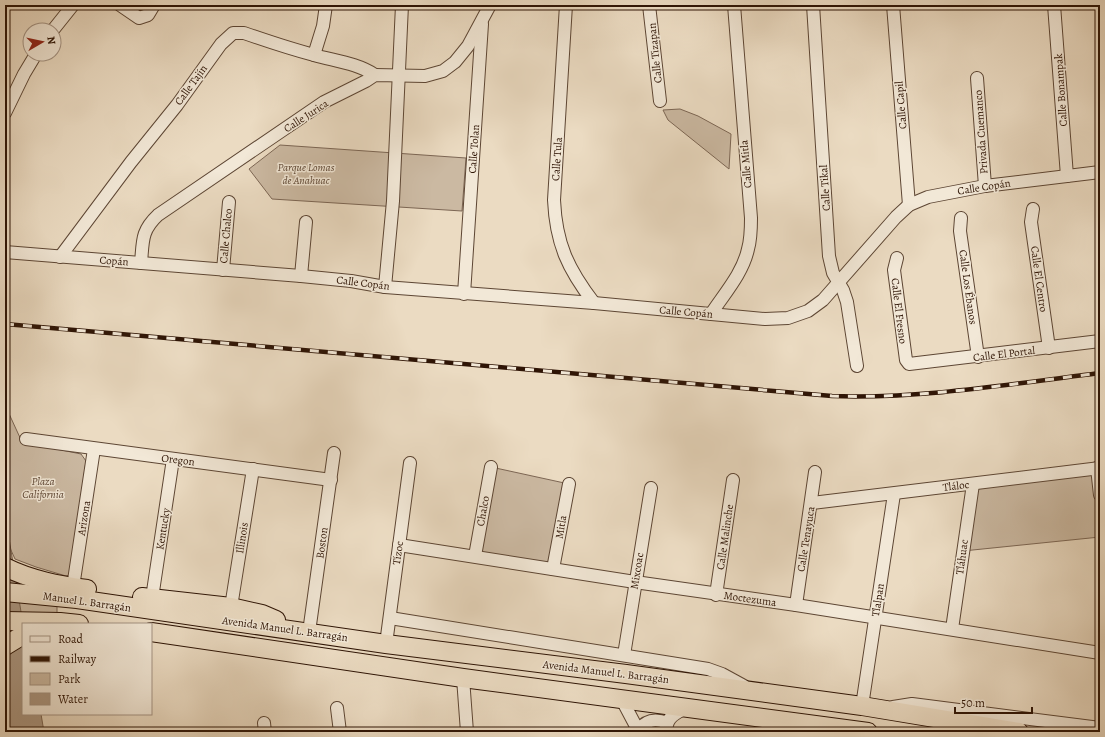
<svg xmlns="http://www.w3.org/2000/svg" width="1105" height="737" font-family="Alegreya,serif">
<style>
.green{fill:#cbb9a2;stroke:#7c6654}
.water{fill:#ab9782;stroke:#796350}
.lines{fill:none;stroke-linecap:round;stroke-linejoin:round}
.minor-casing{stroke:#5d4634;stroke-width:14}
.highway-casing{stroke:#2e1405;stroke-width:20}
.minor{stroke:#f2e8d7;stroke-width:12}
.highway{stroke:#ebdbc2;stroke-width:18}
.rail-casing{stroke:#2e1405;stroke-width:4.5}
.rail{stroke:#f2e8d7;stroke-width:3;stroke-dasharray:9;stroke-linecap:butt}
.labels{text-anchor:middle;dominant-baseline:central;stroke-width:3;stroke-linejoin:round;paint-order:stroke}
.street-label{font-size:11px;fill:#2e1405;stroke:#f2e8d7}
.park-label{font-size:11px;font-style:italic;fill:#5d4634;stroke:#f2e8d7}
</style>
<rect width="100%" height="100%" fill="#ebdbc2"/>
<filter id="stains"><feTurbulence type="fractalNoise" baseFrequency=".005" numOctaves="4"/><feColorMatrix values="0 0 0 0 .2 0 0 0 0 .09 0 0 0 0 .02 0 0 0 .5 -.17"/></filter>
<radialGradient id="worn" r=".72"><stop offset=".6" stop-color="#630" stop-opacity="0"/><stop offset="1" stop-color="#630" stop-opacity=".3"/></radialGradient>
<g class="green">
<path d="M680 109 698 116 731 134 729 169 668 120 663 110Z"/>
<path d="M280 145 466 158 462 211 272 199 249 169Z"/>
<path d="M5 405 22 442 81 454 86 461 71 570 69 575 66 576 36 567 15 559 10 548 5 518Z"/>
<path d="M491 467 569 484 554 566 475 556Z"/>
<path d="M1097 468 1100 495V537L963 551 973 484Z"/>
<path d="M5 578 24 585 57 591V614H5Z"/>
</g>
<path class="water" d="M5 514 23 624V714H41L44 732H9L5 713Z"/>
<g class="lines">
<g class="minor-casing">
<g id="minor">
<path d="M120 5 139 18 148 15 154 5"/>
<path d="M566 5 554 200C556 244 568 269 594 303"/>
<path d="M649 5 660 101"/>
<path d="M813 5 829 256 833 273 843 290 847 302 857 366"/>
<path d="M893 5 909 205"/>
<path d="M1054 5 1067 176"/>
<path d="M53 30 73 5"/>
<path d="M314 55 323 26 326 5"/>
<path d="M977 78 985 186"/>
<path d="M5 113 24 74 36 54"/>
<path d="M1033 209 1031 222 1049 348"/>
<path d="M961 218 960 231 978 357"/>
<path d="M5 252 301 276 351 281 385 287 594 303 765 319 788 318 808 311 823 300 896 217 909 205 928 197 985 186 1100 172"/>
<path d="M60 257 131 162 177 105 221 44 233 33H244C267 41 291 49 314 55 335 61 357 63 375 75"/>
<path d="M897 258 894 270 906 360 909 364 1100 341"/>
<path d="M141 263C143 241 141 231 158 215L324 102 366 81 375 75 425 76 443 71 455 62 468 46 490 5"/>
<path d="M223 270 229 202"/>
<path d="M301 276 306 222"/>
<path d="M385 287 393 201 402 5"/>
<path d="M464 294 482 24"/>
<path d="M711 314C724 294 743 273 748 249 751 239 751 228 751 218L734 5"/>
<path d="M26 439 331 480"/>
<path d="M1097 468 1100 495"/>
<path d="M812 503 1100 468"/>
<path d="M399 545 635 582 796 605 1100 653"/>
<path d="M475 556 491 467"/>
<path d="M553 569 569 484"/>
<path d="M73 587 94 449"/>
<path d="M716 595 733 480"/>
<path d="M152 598 173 459"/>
<path d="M796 605 815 472"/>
<path d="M231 607 253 469"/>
<path d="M390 618 708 669 722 674 744 686"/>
<path d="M952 629 973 484"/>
<path d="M309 632 334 453"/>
<path d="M386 644 410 463"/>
<path d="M624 655 651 488"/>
<path d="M463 678 467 732"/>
<path d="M621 698 639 732"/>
<path d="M862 706 894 494"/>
<path d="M893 707 912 704 1100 728"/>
<path d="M337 708 340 732"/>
<path d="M264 723 265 732"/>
<path d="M638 730C646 720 655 718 667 723"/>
<path d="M667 732C664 719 676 712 687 708"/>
</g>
</g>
<g class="highway-casing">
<g id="highway">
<path d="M5 567C31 580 59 585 87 589"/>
<path d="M5 592 77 599 386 644 626 674 862 706 1019 732"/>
<path d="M142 597 231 607 262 614 276 620"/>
<path d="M5 621 60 622 79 624"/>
<path d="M151 632 463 678 868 732"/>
<path d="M5 646 18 638 23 637"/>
</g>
</g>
<use href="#minor" class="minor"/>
<use href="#highway" class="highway"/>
<g class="rail-casing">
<path id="rail" d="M5 324 832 396C922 399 1011 384 1100 373"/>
</g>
<use href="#rail" class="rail"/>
</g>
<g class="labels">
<g class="street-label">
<text transform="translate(655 53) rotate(-96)">Calle Tizapan</text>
<text transform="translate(191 85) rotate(-54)">Calle Tajín</text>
<text transform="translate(1061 90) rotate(-94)">Calle Bonampak</text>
<text transform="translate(901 105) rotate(-95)">Calle Capil</text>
<text transform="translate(306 116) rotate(-33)">Calle Jurica</text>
<text transform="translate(981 132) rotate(-94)">Privada Cuemanco</text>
<text transform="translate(474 149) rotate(-86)">Calle Tolan</text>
<text transform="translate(557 159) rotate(-86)">Calle Tula</text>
<text transform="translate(746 164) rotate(-95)">Calle Mitla</text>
<text transform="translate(984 187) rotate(-9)">Calle Copán</text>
<text transform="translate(825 188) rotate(-94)">Calle Tikal</text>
<text transform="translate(226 236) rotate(-85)">Calle Chalco</text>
<text transform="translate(114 261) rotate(4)">Copán</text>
<text transform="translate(1039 279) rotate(82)">Calle El Centro</text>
<text transform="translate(363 283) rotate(7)">Calle Copán</text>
<text transform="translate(968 287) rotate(82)">Calle Los Ébanos</text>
<text transform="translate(899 311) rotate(83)">Calle El Fresno</text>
<text transform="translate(686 312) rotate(5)">Calle Copán</text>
<text transform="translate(1004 354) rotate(-7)">Calle El Portal</text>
<text transform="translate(178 460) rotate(7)">Oregon</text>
<text transform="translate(956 486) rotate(-7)">Tláloc</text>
<text transform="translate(483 511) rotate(-80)">Chalco</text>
<text transform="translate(84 518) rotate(-81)">Arizona</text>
<text transform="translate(561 527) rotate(-80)">Mitla</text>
<text transform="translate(163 529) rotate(-81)">Kentucky</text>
<text transform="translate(725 537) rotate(-82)">Calle Malinche</text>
<text transform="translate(242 538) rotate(-81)">Illinois</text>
<text transform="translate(806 539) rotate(-81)">Calle Tenayuca</text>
<text transform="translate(322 543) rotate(-82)">Boston</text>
<text transform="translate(398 553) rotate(-82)">Tízoc</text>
<text transform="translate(962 557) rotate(-82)">Tláhuac</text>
<text transform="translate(637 571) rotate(-81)">Mixcoac</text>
<text transform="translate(750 599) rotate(8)">Moctezuma</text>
<text transform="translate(878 600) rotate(-81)">Tlalpan</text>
<text transform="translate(87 602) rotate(8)">Manuel L. Barragán</text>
<text transform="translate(285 629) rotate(8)">Avenida Manuel L. Barragán</text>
<text transform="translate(606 672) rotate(7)">Avenida Manuel L. Barragán</text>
</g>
<g class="park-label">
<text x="306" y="167">Parque Lomas<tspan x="306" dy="13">de Anahuac</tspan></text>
<text x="43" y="481">Plaza<tspan x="43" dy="13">California</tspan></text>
</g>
</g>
<rect width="1105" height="737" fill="none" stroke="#ebdbc2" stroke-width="20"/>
<rect x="6" y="6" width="1093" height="725" fill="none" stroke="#2e1405" stroke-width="2"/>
<rect x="10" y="10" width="1085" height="717" fill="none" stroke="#2e1405"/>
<rect x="22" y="623" width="130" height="92" fill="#f2e8d7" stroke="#a49383"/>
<rect x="30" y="636" width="20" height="6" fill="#f2e8d7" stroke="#a49383"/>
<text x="58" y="643" font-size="12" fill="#2e1405">Road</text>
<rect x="30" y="656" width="20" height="6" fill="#2e1405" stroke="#a49383"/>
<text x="58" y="663" font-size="12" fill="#2e1405">Railway</text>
<rect x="30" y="673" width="20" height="12" fill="#cbb9a2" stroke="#a49383"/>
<text x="58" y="683" font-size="12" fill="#2e1405">Park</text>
<rect x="30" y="693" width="20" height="12" fill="#ab9782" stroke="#a49383"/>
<text x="58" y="703" font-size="12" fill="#2e1405">Water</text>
<g transform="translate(42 42) rotate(81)"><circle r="19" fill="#f2e8d7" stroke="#a49383"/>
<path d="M0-3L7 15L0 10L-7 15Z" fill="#8f2418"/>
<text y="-6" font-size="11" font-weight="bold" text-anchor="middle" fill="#2e1405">N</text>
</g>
<path d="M955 707v6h77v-6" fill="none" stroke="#2e1405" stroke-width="2"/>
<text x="961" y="707" font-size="12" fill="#2e1405" stroke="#f2e8d7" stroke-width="3" paint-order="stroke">50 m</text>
<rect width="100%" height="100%" filter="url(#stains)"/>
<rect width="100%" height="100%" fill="url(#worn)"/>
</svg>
